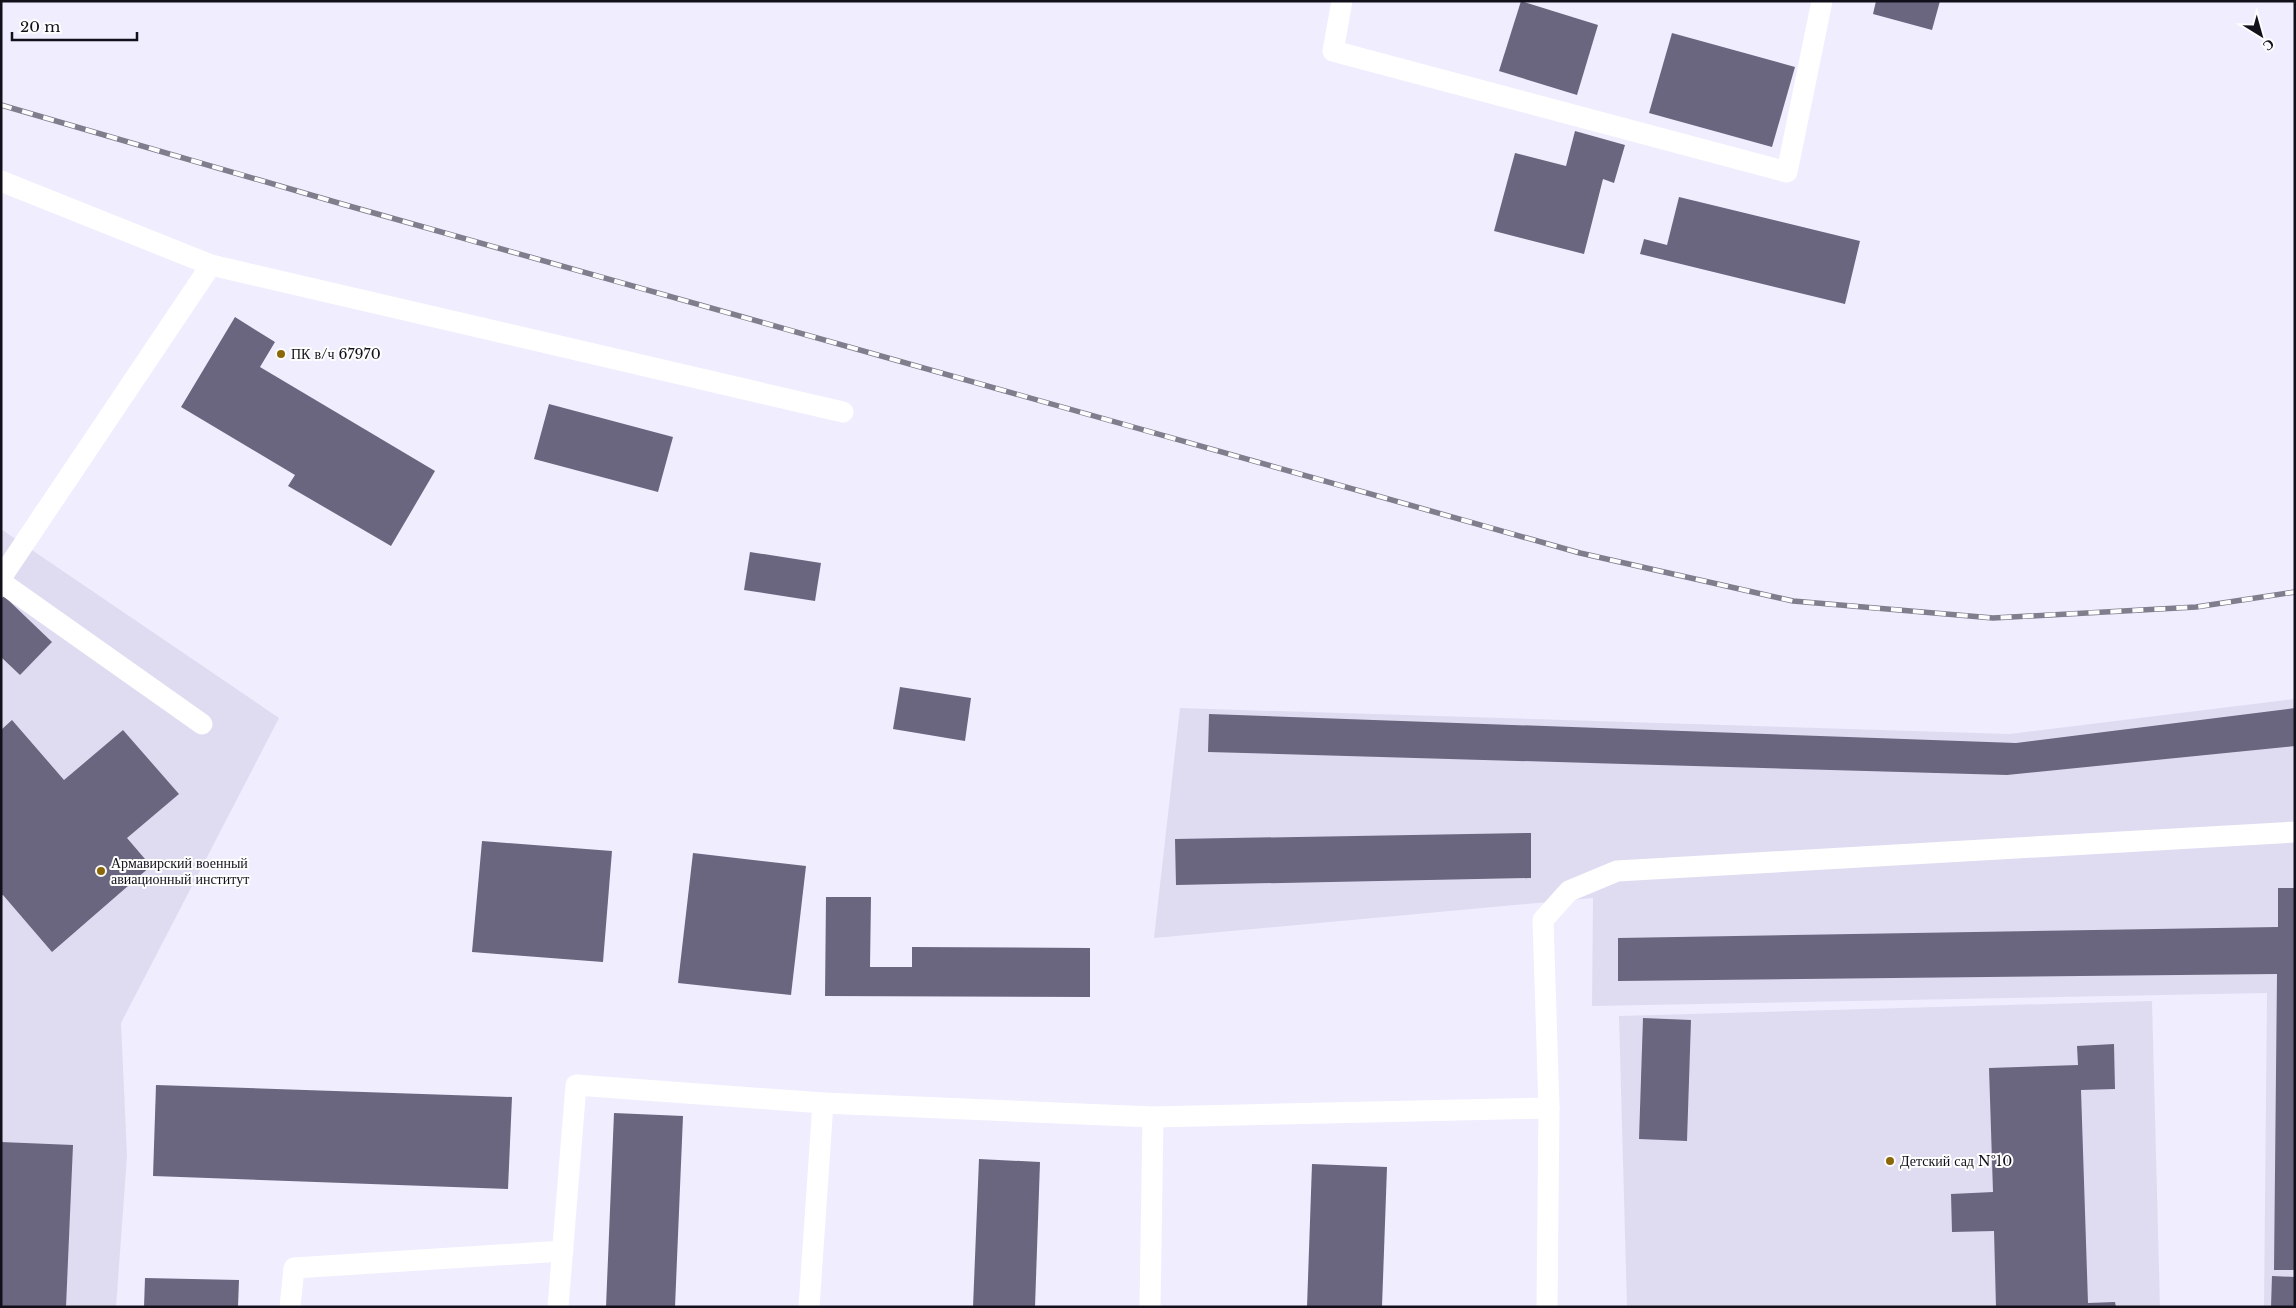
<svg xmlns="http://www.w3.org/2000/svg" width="2296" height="1308" font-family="'Libre Baskerville',serif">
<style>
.built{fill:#dfdcf2}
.building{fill:#6b667f}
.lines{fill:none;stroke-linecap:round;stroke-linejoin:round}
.service{stroke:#fff;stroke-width:21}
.rail-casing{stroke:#807e8c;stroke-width:5.5}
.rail{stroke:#fdfdfd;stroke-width:4;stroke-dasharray:11;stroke-linecap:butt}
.poi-dot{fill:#8c6708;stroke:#fdfdfd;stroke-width:2}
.labels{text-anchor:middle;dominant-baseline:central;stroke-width:4;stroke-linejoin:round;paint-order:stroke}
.poi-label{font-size:14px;fill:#12101a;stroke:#fdfdfd;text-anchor:start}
</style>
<rect width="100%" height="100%" fill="#f0edff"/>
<g class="built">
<path d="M1 529 279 718 121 1023 127 1156 116 1307H1Z"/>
<path d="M2295 699V1307H2264L2267 993 1592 1006 1593 898 1154 938 1180 708 2009 734Z"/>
<path d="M2152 1001 2160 1307H1627L1619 1016Z"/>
</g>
<g class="building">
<path d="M1521 1 1598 25 1577 95 1499 71Z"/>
<path d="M1876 1H1940L1932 30 1873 14Z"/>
<path d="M1672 33 1795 67 1772 147 1649 113Z"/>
<path d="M1575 131 1625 145 1614 183 1603 179 1584 254 1494 231 1515 153 1566 166Z"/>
<path d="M1679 197 1860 241 1845 304 1640 254 1644 239 1667 245Z"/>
<path d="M235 317 275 342 260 367 435 471 391 546 288 486 295 475 181 407Z"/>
<path d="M549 404 673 437 658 492 534 459Z"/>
<path d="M750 552 821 563 815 601 744 590Z"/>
<path d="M4 596 52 642 20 675 1 657V599Z"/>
<path d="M900 687 971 698 965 741 893 729Z"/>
<path d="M2295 708V746L2007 775 1208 752 1209 714 2016 743Z"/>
<path d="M12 720 64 780 123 730 179 794 127 838 151 866 52 952 3 895 1 896V730Z"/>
<path d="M1531 833V878L1176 885 1175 839Z"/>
<path d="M482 841 612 851 603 962 472 952Z"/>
<path d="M693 853 806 866 791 995 678 983Z"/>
<path d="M2278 888H2295V1270H2274L2277 974 1618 981V938L2278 927Z"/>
<path d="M826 897H871L870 967H912V947L1090 948V997L825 996Z"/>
<path d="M1643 1018 1691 1020 1687 1141 1639 1139Z"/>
<path d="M2114 1044 2115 1089 2081 1090 2088 1303 2115 1302 2116 1307H1996L1994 1231 1952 1232 1951 1194 1993 1192 1989 1068 2078 1065 2077 1046Z"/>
<path d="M156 1085 512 1097 508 1189 153 1176Z"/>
<path d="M614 1113 683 1116 675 1307H606Z"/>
<path d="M1 1142 73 1145 66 1307H1Z"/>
<path d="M979 1159 1040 1162 1035 1307H973Z"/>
<path d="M1312 1164 1387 1167 1382 1307H1307Z"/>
<path d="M2272 1276 2295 1277V1307H2271Z"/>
<path d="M145 1278 239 1280 238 1307H144Z"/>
</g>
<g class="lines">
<g class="service">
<path d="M1342 1 1333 51 1787 172 1822 1"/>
<path d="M1 181 211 265 843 412"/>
<path d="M1 578 211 265"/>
<path d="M1 582 202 724"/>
<path d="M290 1307 294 1268 563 1251"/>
<path d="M558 1307 576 1085 823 1103"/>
<path d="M809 1307 823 1103 1153 1117 1549 1108"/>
<path d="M1150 1307 1153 1117"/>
<path d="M1547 1307 1549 1108 1543 920 1569 891 1617 871 2295 832"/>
</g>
<g class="rail-casing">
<path id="rail" d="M1 105 342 204 1580 553 1793 601 1993 618 2196 607 2295 592"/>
</g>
<use href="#rail" class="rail"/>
</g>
<g class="poi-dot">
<circle cx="281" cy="354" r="5"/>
<circle cx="101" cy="871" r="5"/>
<circle cx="1890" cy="1161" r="5"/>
</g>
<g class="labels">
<g class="poi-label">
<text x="291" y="354">ПК в/ч 67970</text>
<text x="111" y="863">Армавирский военный<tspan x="111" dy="16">авиационный институт</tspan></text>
<text x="1900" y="1161">Детский сад №10</text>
</g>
</g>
<rect width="2296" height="1308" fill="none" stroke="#12101a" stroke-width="5"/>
<g transform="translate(2261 35) rotate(143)" stroke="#fdfdfd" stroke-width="4" paint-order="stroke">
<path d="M0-4L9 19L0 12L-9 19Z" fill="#12101a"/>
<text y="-8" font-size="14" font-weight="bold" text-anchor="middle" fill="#12101a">С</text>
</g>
<path d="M12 32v8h125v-8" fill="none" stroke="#12101a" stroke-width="2.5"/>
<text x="20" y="32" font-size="15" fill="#12101a" stroke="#fdfdfd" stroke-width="4" paint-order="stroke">20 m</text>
</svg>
